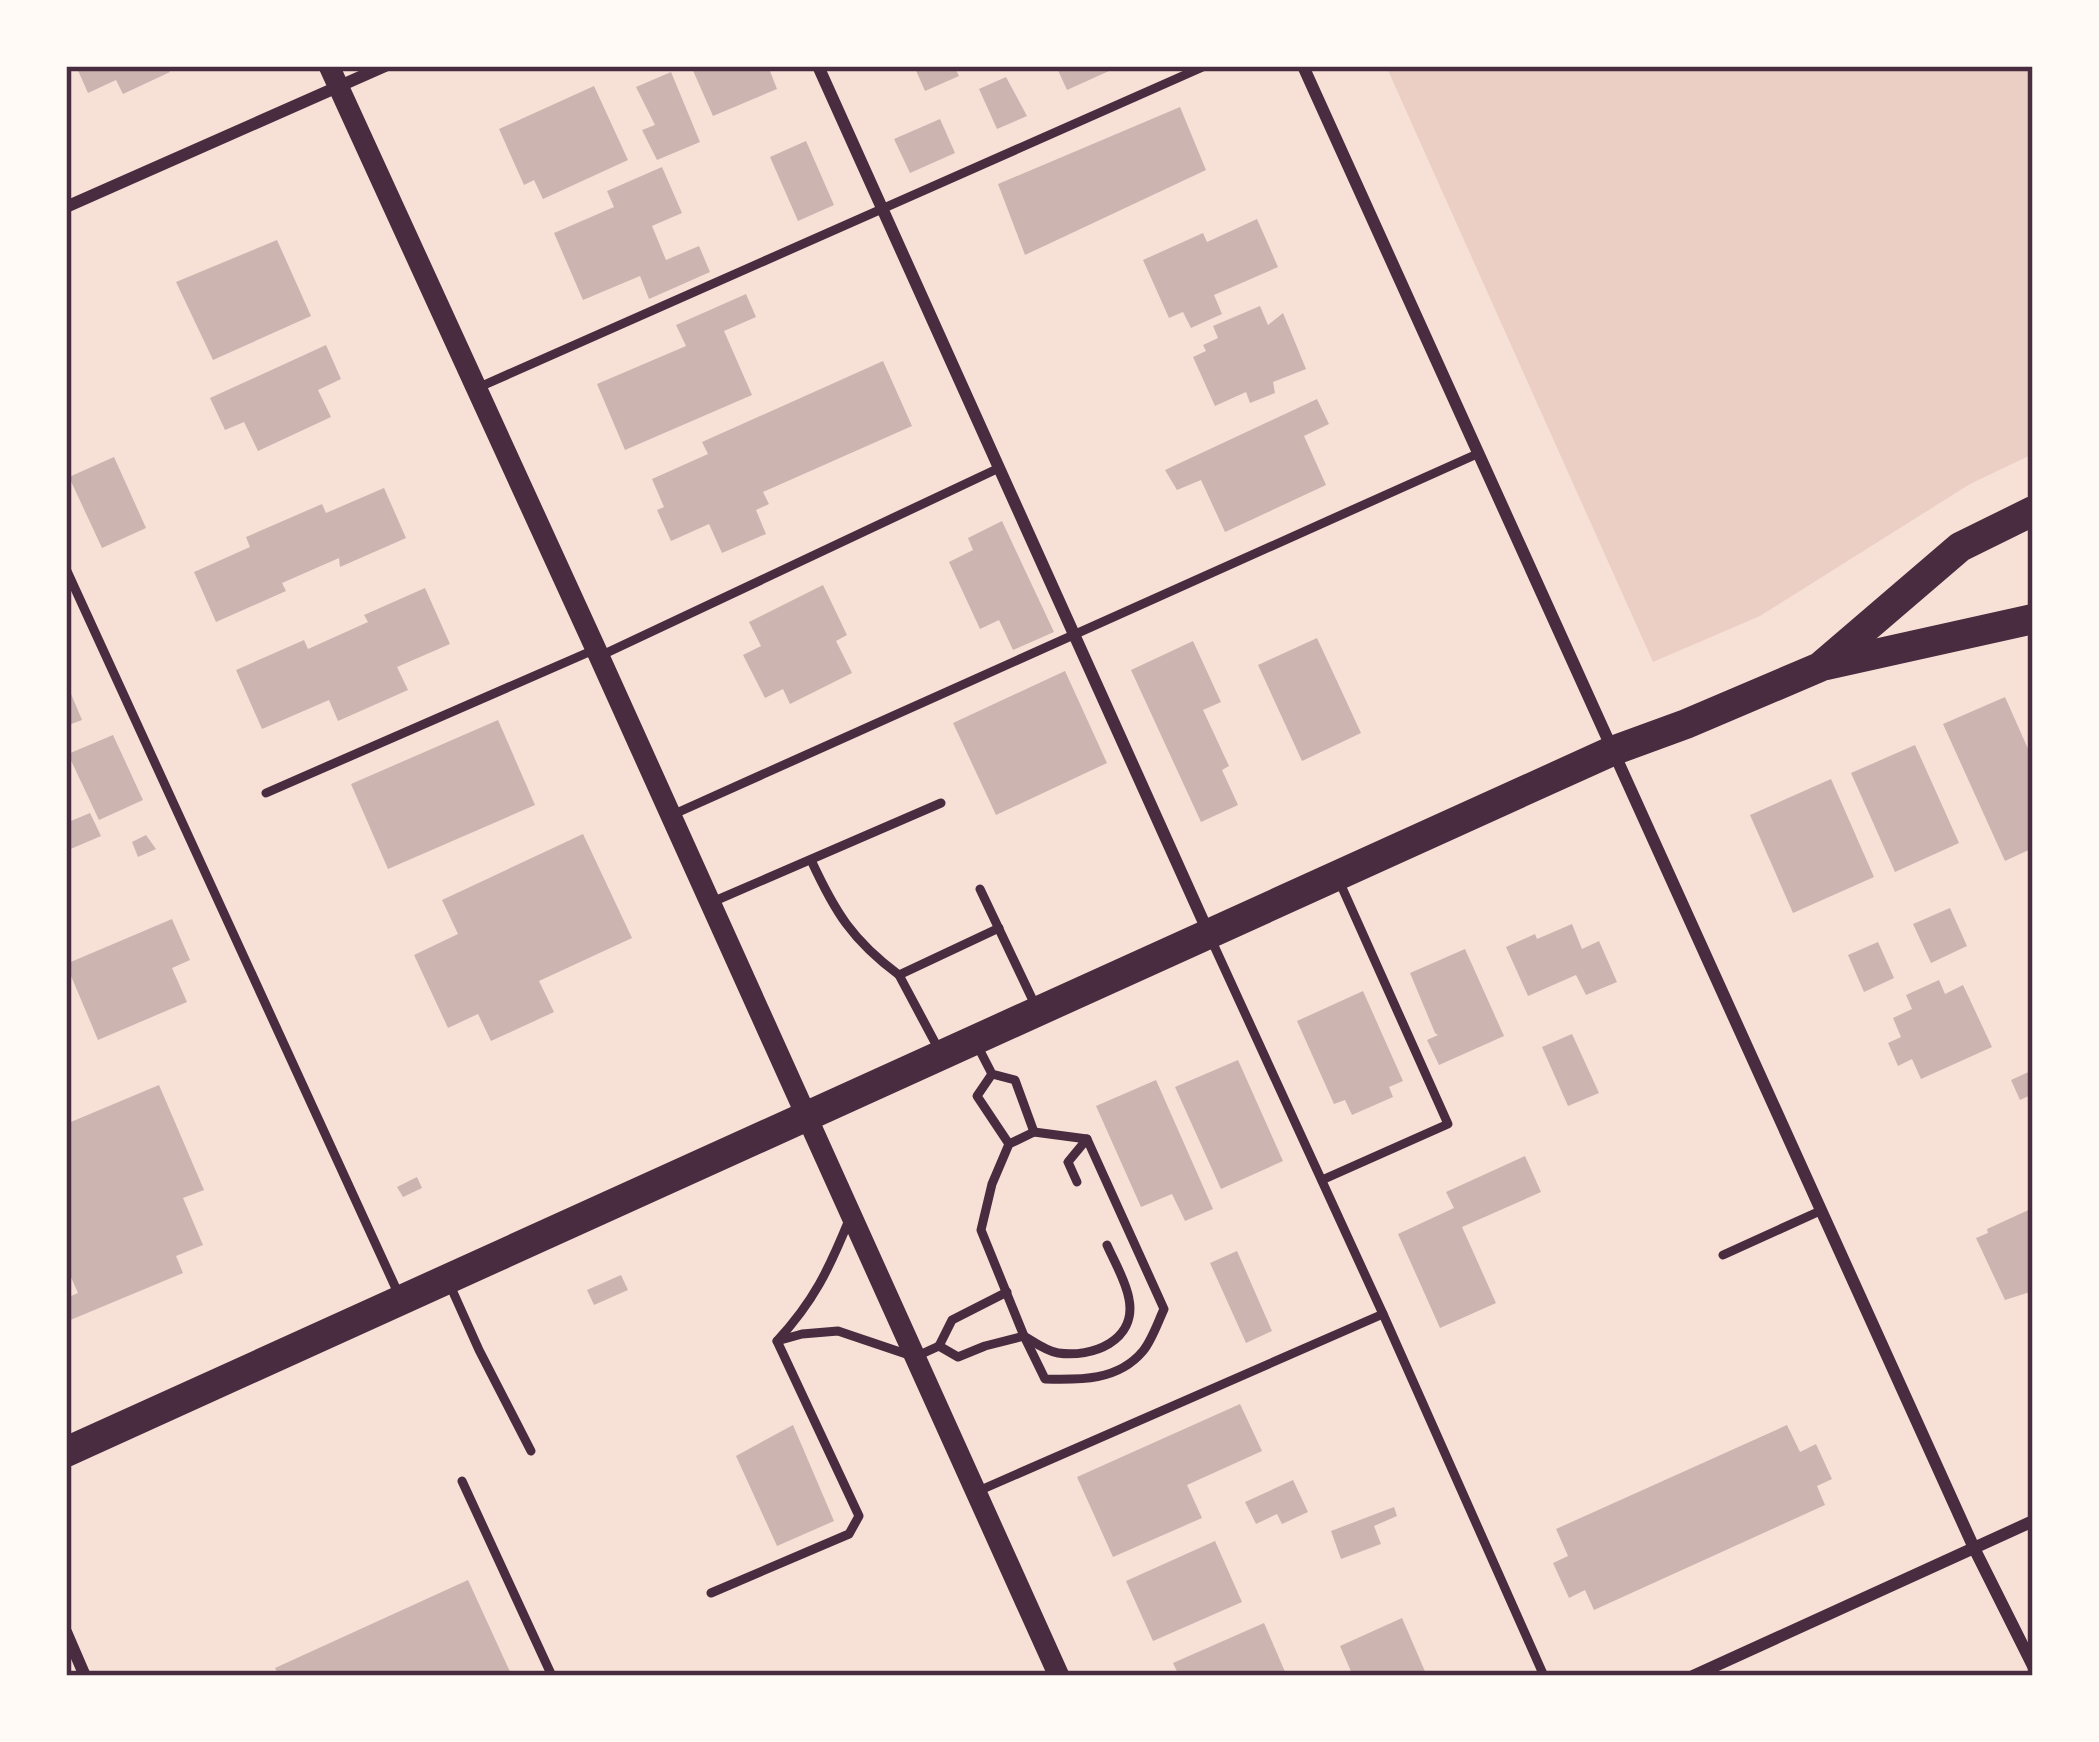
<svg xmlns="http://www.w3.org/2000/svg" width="2099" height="1742" font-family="'PT Sans Narrow',sans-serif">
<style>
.green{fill:#ebcfc5}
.building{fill:#ccb4b1}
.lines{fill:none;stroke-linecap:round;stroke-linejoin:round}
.service{stroke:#4a2c40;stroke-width:9}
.minor{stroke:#4a2c40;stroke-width:12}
.tertiary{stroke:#4a2c40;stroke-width:21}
.primary{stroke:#4a2c40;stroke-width:30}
.neatline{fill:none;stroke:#4a2c40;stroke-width:4.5}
</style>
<rect width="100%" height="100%" fill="#f7e1d7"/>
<path class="green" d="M1386 66H2033V454L1970 484 1760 616 1653 662Z"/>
<g class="building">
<path d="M76 66H168L170 72 123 94 116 80 88 93Z"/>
<path d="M691 66H768L777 89 713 116Z"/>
<path d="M914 66H954L959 76 925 91Z"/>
<path d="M1056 66H1120L1067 90Z"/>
<path d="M671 72 700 142 657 160 642 130 655 125 636 87Z"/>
<path d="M1006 77 1027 116 997 129 979 89Z"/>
<path d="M594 86 628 160 543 199 534 180 524 185 499 129Z"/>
<path d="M1180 107 1206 170 1025 255 998 184Z"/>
<path d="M940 119 955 153 910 173 894 139Z"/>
<path d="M806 141 834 205 798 221 770 157Z"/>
<path d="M662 167 682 213 652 226 666 260 699 246 710 272 649 299 640 276 583 300 554 233 614 207 607 191Z"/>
<path d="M1257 219 1278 267 1214 295 1222 314 1191 328 1183 312 1169 318 1143 260 1203 233 1207 242Z"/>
<path d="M277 240 311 316 213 360 176 282Z"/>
<path d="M746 294 756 317 724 331 752 395 625 450 597 384 686 346 676 325Z"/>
<path d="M1260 306 1268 325 1283 313 1306 369 1273 382 1275 393 1250 403 1246 392 1215 406 1193 357 1206 351 1203 345 1218 338 1213 326Z"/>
<path d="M326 345 341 379 318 390 331 417 258 451 244 422 225 430 210 398Z"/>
<path d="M883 361 912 426 763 492 769 504 756 510 766 534 722 553 709 524 671 541 657 510 664 507 652 479 708 454 702 442Z"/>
<path d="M1317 399 1329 424 1304 436 1326 485 1225 532 1201 480 1177 490 1165 470Z"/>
<path d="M114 457 146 528 102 548 69 477Z"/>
<path d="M384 488 406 538 340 567 339 558 282 583 286 591 216 622 194 572 250 547 246 537 322 504 326 513Z"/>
<path d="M1002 521 1054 632 1013 650 999 620 980 629 949 562 973 550 968 538Z"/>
<path d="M823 585 847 635 836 641 852 673 790 704 783 689 765 698 743 655 761 646 749 622Z"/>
<path d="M425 588 450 644 397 667 408 690 338 721 329 700 262 729 236 670 304 640 308 649 368 622 364 615Z"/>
<path d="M1317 638 1361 733 1302 761 1258 665Z"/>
<path d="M1193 641 1221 702 1203 710 1229 766 1222 770 1238 805 1201 822 1131 670Z"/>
<path d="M1065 671 1107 763 996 815 953 723Z"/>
<path d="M66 682 82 720 66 726Z"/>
<path d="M2005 697 2033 760V848L2005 861 1943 724Z"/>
<path d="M498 720 535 805 388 869 351 784Z"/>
<path d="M113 735 143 800 99 820 68 754Z"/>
<path d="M1915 745 1959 843 1895 872 1851 773Z"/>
<path d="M1831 779 1874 877 1793 913 1750 815Z"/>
<path d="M90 813 101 836 66 851V823Z"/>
<path d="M583 834 632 938 539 981 554 1012 491 1041 478 1014 448 1028 414 955 458 934 442 900Z"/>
<path d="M146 835 156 849 138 857 132 842Z"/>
<path d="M1950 908 1967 946 1931 963 1913 924Z"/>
<path d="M172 919 190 960 172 968 187 1002 98 1040 66 964Z"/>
<path d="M1572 924 1582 949 1599 941 1617 982 1586 995 1576 975 1528 996 1506 947 1535 934 1537 939Z"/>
<path d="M1878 942 1894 978 1864 992 1848 955Z"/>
<path d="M1465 949 1504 1036 1439 1065 1427 1040 1438 1035 1435 1033 1410 973Z"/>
<path d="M1939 980 1945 994 1963 985 1992 1047 1921 1079 1912 1059 1898 1066 1888 1043 1901 1037 1893 1018 1912 1009 1906 995Z"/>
<path d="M1363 991 1403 1081 1389 1087 1393 1097 1352 1115 1345 1100 1334 1104 1297 1021Z"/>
<path d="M1572 1034 1599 1093 1568 1106 1542 1047Z"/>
<path d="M1238 1060 1283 1161 1221 1189 1175 1087Z"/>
<path d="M2033 1070V1094L2020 1100 2011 1080Z"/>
<path d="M1156 1080 1213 1209 1185 1221 1172 1194 1141 1207 1096 1106Z"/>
<path d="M159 1085 204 1190 183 1198 203 1245 176 1256 183 1273 68 1321 66 1298 78 1293 66 1266V1124Z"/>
<path d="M1525 1156 1541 1192 1462 1227 1496 1303 1440 1328 1398 1234 1454 1208 1446 1192Z"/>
<path d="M417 1177 422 1188 403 1197 397 1187Z"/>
<path d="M2033 1208V1291L2005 1300 1976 1238 1988 1233 1987 1229Z"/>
<path d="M1237 1251 1272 1331 1246 1343 1210 1263Z"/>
<path d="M621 1275 628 1290 594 1305 587 1290Z"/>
<path d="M1240 1404 1262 1451 1187 1485 1202 1518 1113 1557 1077 1477Z"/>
<path d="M793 1425 834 1521 777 1546 736 1456Z"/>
<path d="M1787 1425 1800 1452 1816 1444 1832 1479 1817 1486 1825 1505 1594 1610 1585 1590 1569 1598 1553 1563 1568 1556 1556 1529Z"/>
<path d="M1293 1480 1308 1512 1282 1524 1277 1514 1256 1524 1245 1502Z"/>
<path d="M1394 1507 1397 1516 1374 1526 1381 1544 1341 1559 1331 1531Z"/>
<path d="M1215 1541 1242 1602 1153 1641 1126 1581Z"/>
<path d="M468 1580 512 1676H279L275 1668Z"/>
<path d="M1402 1618 1427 1676H1353L1340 1646Z"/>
<path d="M1264 1623 1286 1674 1179 1676 1173 1663Z"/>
</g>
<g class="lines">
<g class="service">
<path d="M475 389 1205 66"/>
<path d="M66 569 399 1295"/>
<path d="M602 655 999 468"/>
<path d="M266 793 596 649"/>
<path d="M672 815 1477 454"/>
<path d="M811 860C835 912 852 940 899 975L999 928"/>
<path d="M980 889 1037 1009"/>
<path d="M710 903 941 803"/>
<path d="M1210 937 1383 1314 1544 1676"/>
<path d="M899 975 939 1050"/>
<path d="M976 1043 992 1074 1015 1080 1034 1132"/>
<path d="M992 1074 977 1096 1009 1144"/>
<path d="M1034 1132 1087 1139 1164 1309C1158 1322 1152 1340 1143 1351 1118 1381 1080 1380 1045 1379L1024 1336 981 1230 992 1184 1009 1144Z"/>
<path d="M1322 1180 1448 1124 1340 883"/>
<path d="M1077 1182 1068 1162 1087 1139"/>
<path d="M849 1220C829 1269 814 1301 777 1341L802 1334 838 1331 915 1357 939 1346"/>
<path d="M1723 1255 1820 1211"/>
<path d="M449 1283 479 1350 531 1451"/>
<path d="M1007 1292 952 1320 939 1346 958 1357 985 1346 1024 1336C1034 1342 1046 1351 1058 1353 1092 1358 1137 1341 1129 1299 1126 1281 1114 1261 1107 1245"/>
<path d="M462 1481 552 1676"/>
<path d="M976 1492 1383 1314"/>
<path d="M711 1593 849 1534 859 1516 777 1341"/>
</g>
<g class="minor">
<path d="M818 66 1209 934"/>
<path d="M1303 66 1974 1548 2033 1666"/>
<path d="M66 207 385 66"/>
<path d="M66 1632 85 1676"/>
<path d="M1693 1676 2033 1521"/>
</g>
<path class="tertiary" d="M329 66 599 656 1059 1676"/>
<g class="primary">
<path d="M1826 665 2033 619"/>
<path d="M66 1452 1612 751 1686 724 1820 667 1960 547 2033 511"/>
</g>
</g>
<rect width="2099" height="1742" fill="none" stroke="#fffaf5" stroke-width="138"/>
<rect x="69" y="69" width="1961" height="1604" class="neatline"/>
</svg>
